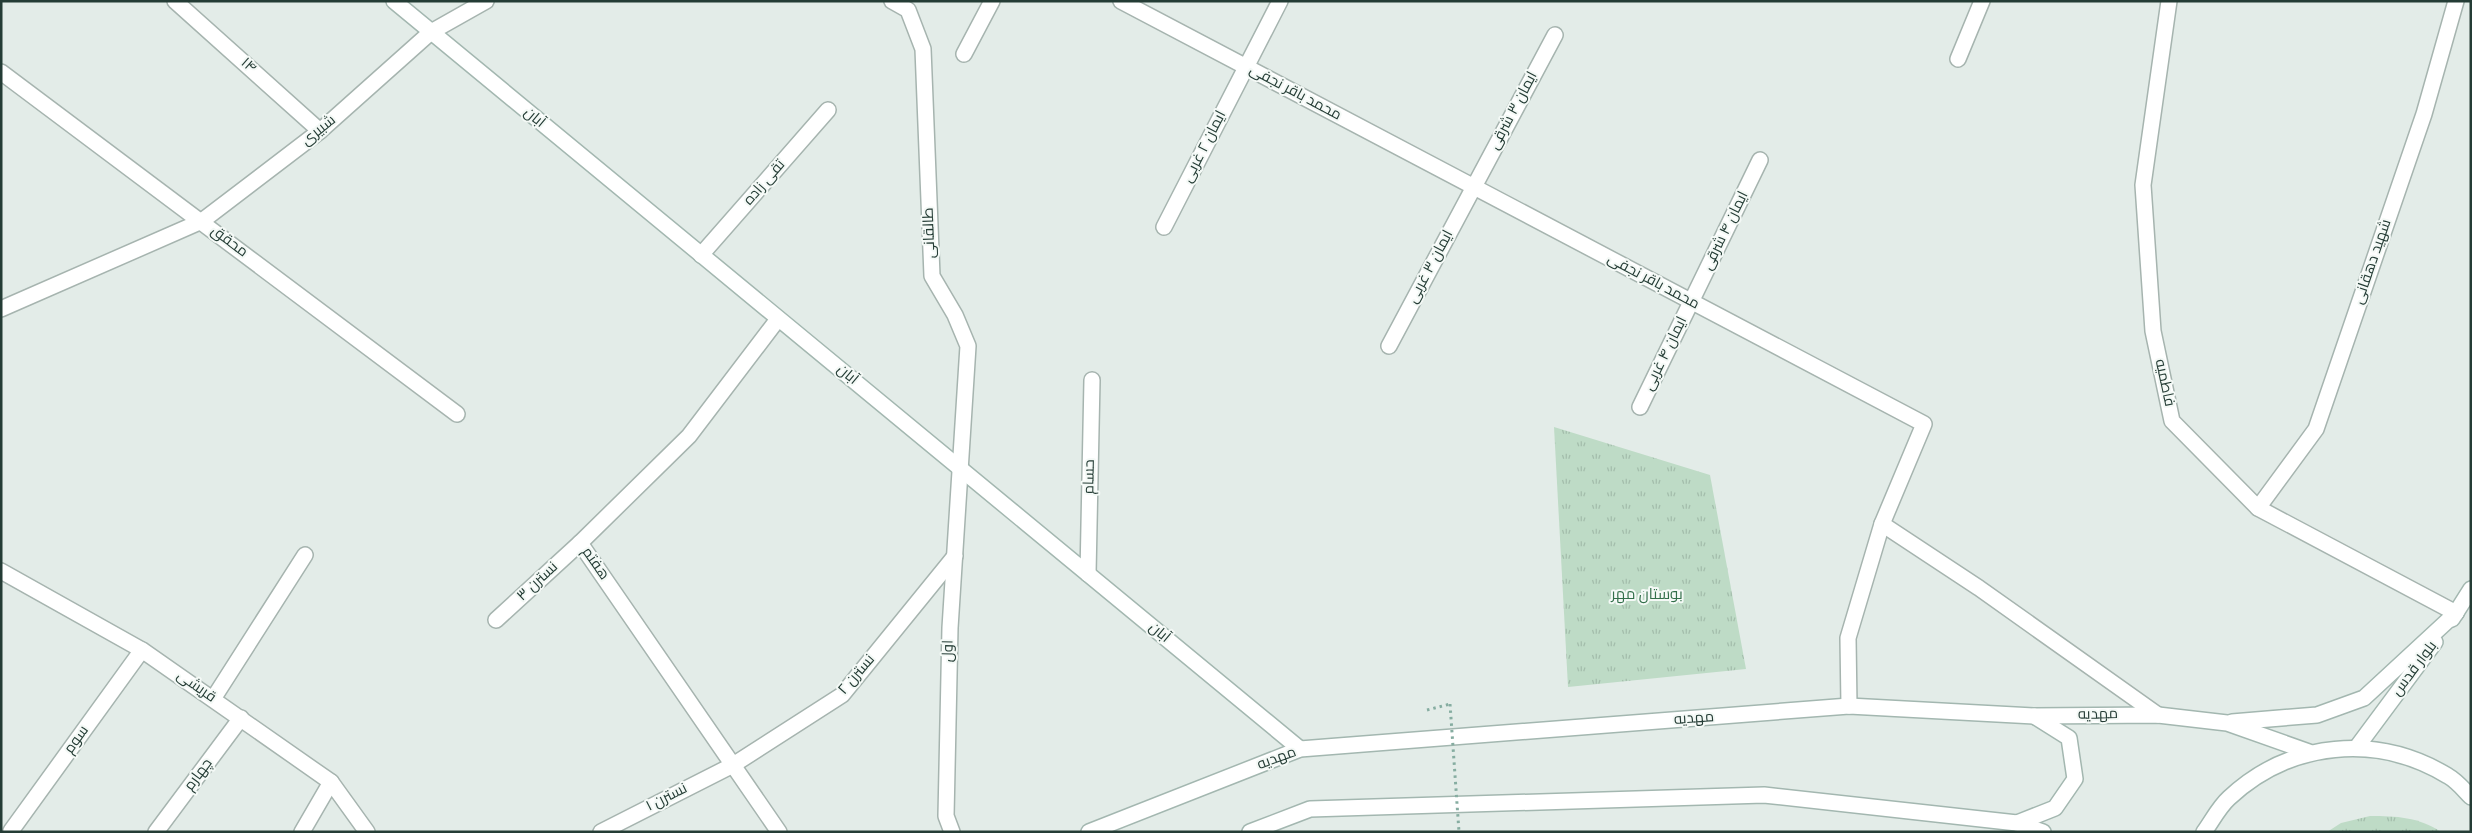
<svg xmlns="http://www.w3.org/2000/svg" width="2472" height="833" font-family="Overpass,Cairo,sans-serif">
<style>
.grass{fill:url(#grass-tufts)}
.lines{fill:none;stroke-linecap:round;stroke-linejoin:round}
.street-casing{stroke:#a6b4af;stroke-width:18}
.secondary-casing{stroke:#a3b7b0;stroke-width:18}
.path{stroke:#86ada1;stroke-width:3;stroke-dasharray:2.5 4;stroke-linecap:butt}
.street{stroke:#fff;stroke-width:15}
.secondary{stroke:#fff;stroke-width:15}
.path-bridge{stroke:#86ada1;stroke-width:3;stroke-dasharray:2.5 4;stroke-linecap:butt}
.labels{text-anchor:middle;dominant-baseline:central;stroke-width:4;stroke-linejoin:round;paint-order:stroke}
.street-label{font-size:15px;fill:#243c35;stroke:#f4f9f6}
.park-label{font-size:15px;fill:#326f4a;stroke:#f4f9f6}
</style>
<defs>
<pattern id="grass-tufts" width="24" height="20" patternUnits="userSpaceOnUse" patternTransform="scale(1.25)"><rect width="24" height="20" fill="#bedbc6"/><path d="M3 7l-1-3M5 7V3M7 7l1-3M15 17l-1-3M17 17v-4M19 17l1-3" fill="none" stroke="#a3bdab"/></pattern>
</defs>
<rect width="100%" height="100%" fill="#e3ece8"/>
<g class="grass">
<path d="M1554 427 1710 475 1746 669 1568 687Z"/>
<path d="M2370 816C2396 816 2419 817 2441 832H2327L2341 823Z"/>
</g>
<g class="lines">
<g class="street-casing">
<g id="street">
<path d="M175 1 320 131"/>
<path d="M892 1 908 10 923 49 932 276 955 315 968 346 950 628 946 816 952 832"/>
<path d="M1121 1 1924 424 1882 524 1848 638 1849 706"/>
<path d="M2169 1 2143 185 2153 331 2172 421 2258 508 2456 613"/>
<path d="M964 54 992 1"/>
<path d="M1958 59 1982 1"/>
<path d="M1 72 457 414"/>
<path d="M1164 227 1280 1"/>
<path d="M701 255 828 110"/>
<path d="M1 309 202 221 320 131 431 32 486 1"/>
<path d="M1389 346 1555 35"/>
<path d="M1640 407 1760 160"/>
<path d="M2258 508 2316 429 2424 114 2456 1"/>
<path d="M1882 524 1979 588 2158 715"/>
<path d="M580 543 779 832"/>
<path d="M1 571 142 650 331 782 367 832"/>
<path d="M1088 574 1092 380"/>
<path d="M496 620 580 543 689 436 778 319"/>
<path d="M213 699 305 555"/>
<path d="M11 831 142 650"/>
<path d="M156 832 241 718"/>
<path d="M302 832 331 782"/>
<path d="M601 832 733 765 842 695 955 556"/>
</g>
</g>
<g class="secondary-casing">
<g id="secondary">
<path d="M394 1 1300 749"/>
<path d="M2452 619 2471 589"/>
<path d="M2232 722 2317 715 2364 698 2456 613"/>
<path d="M2357 747 2435 642"/>
<path d="M2017 823 2055 808 2075 779 2069 738 2034 716"/>
<path d="M1089 832 1300 749 1849 706 2034 716 2158 715 2227 723 2309 752"/>
<path d="M1250 832 1310 809 1764 795 2017 823 2043 832"/>
<path d="M2204 832C2212 821 2219 807 2229 798 2290 741 2377 733 2448 776 2457 781 2464 790 2471 797"/>
</g>
</g>
<path class="path" d="M1427 710 1450 704"/>
<use href="#street" class="street"/>
<use href="#secondary" class="secondary"/>
<path class="path-bridge" d="M1450 704 1459 832"/>
</g>
<g class="labels">
<g class="street-label">
<text transform="translate(248 66) rotate(42)">۱۴</text>
<text transform="translate(1295 93) rotate(28)">محمد باقر نجفی</text>
<text transform="translate(1514 111) rotate(-62)">ایمان ۳ شرقی</text>
<text transform="translate(534 118) rotate(40)">آبان</text>
<text transform="translate(319 131) rotate(-39)">شبیری</text>
<text transform="translate(1205 147) rotate(-63)">ایمان ۲ غربی</text>
<text transform="translate(765 183) rotate(-49)">تقی زاده</text>
<text transform="translate(1726 231) rotate(-64)">ایمان ۴ شرقی</text>
<text transform="translate(930 233) rotate(-92)">طالقانی</text>
<text transform="translate(229 242) rotate(37)">محقق</text>
<text transform="translate(2373 262) rotate(-71)">شهید دهقانی</text>
<text transform="translate(1431 267) rotate(-62)">ایمان ۳ غربی</text>
<text transform="translate(1653 282) rotate(28)">محمد باقر نجفی</text>
<text transform="translate(1666 354) rotate(-64)">ایمان ۴ غربی</text>
<text transform="translate(847 375) rotate(40)">آبان</text>
<text transform="translate(2164 383) rotate(78)">فاطمیه</text>
<text transform="translate(1090 477) rotate(-89)">حسام</text>
<text transform="translate(595 564) rotate(55)">هفتم</text>
<text transform="translate(538 582) rotate(-43)">نسترن ۳</text>
<text transform="translate(1159 633) rotate(40)">آبان</text>
<text transform="translate(949 651) rotate(-89)">اول</text>
<text transform="translate(2415 669) rotate(-53)">بلوار قدس</text>
<text transform="translate(857 675) rotate(-49)">نسترن ۲</text>
<text transform="translate(196 687) rotate(35)">قریشی</text>
<text transform="translate(2098 715) rotate(-1)">مهدیه</text>
<text transform="translate(1694 719) rotate(-4)">مهدیه</text>
<text transform="translate(77 740) rotate(-54)">سوم</text>
<text transform="translate(1277 759) rotate(-20)">مهدیه</text>
<text transform="translate(199 775) rotate(-53)">چهارم</text>
<text transform="translate(667 798) rotate(-27)">نسترن ۱</text>
</g>
<g class="park-label">
<text x="1647" y="595">بوستان مهر</text>
</g>
</g>
<rect width="2472" height="833" fill="none" stroke="#243c35" stroke-width="5"/>
</svg>
